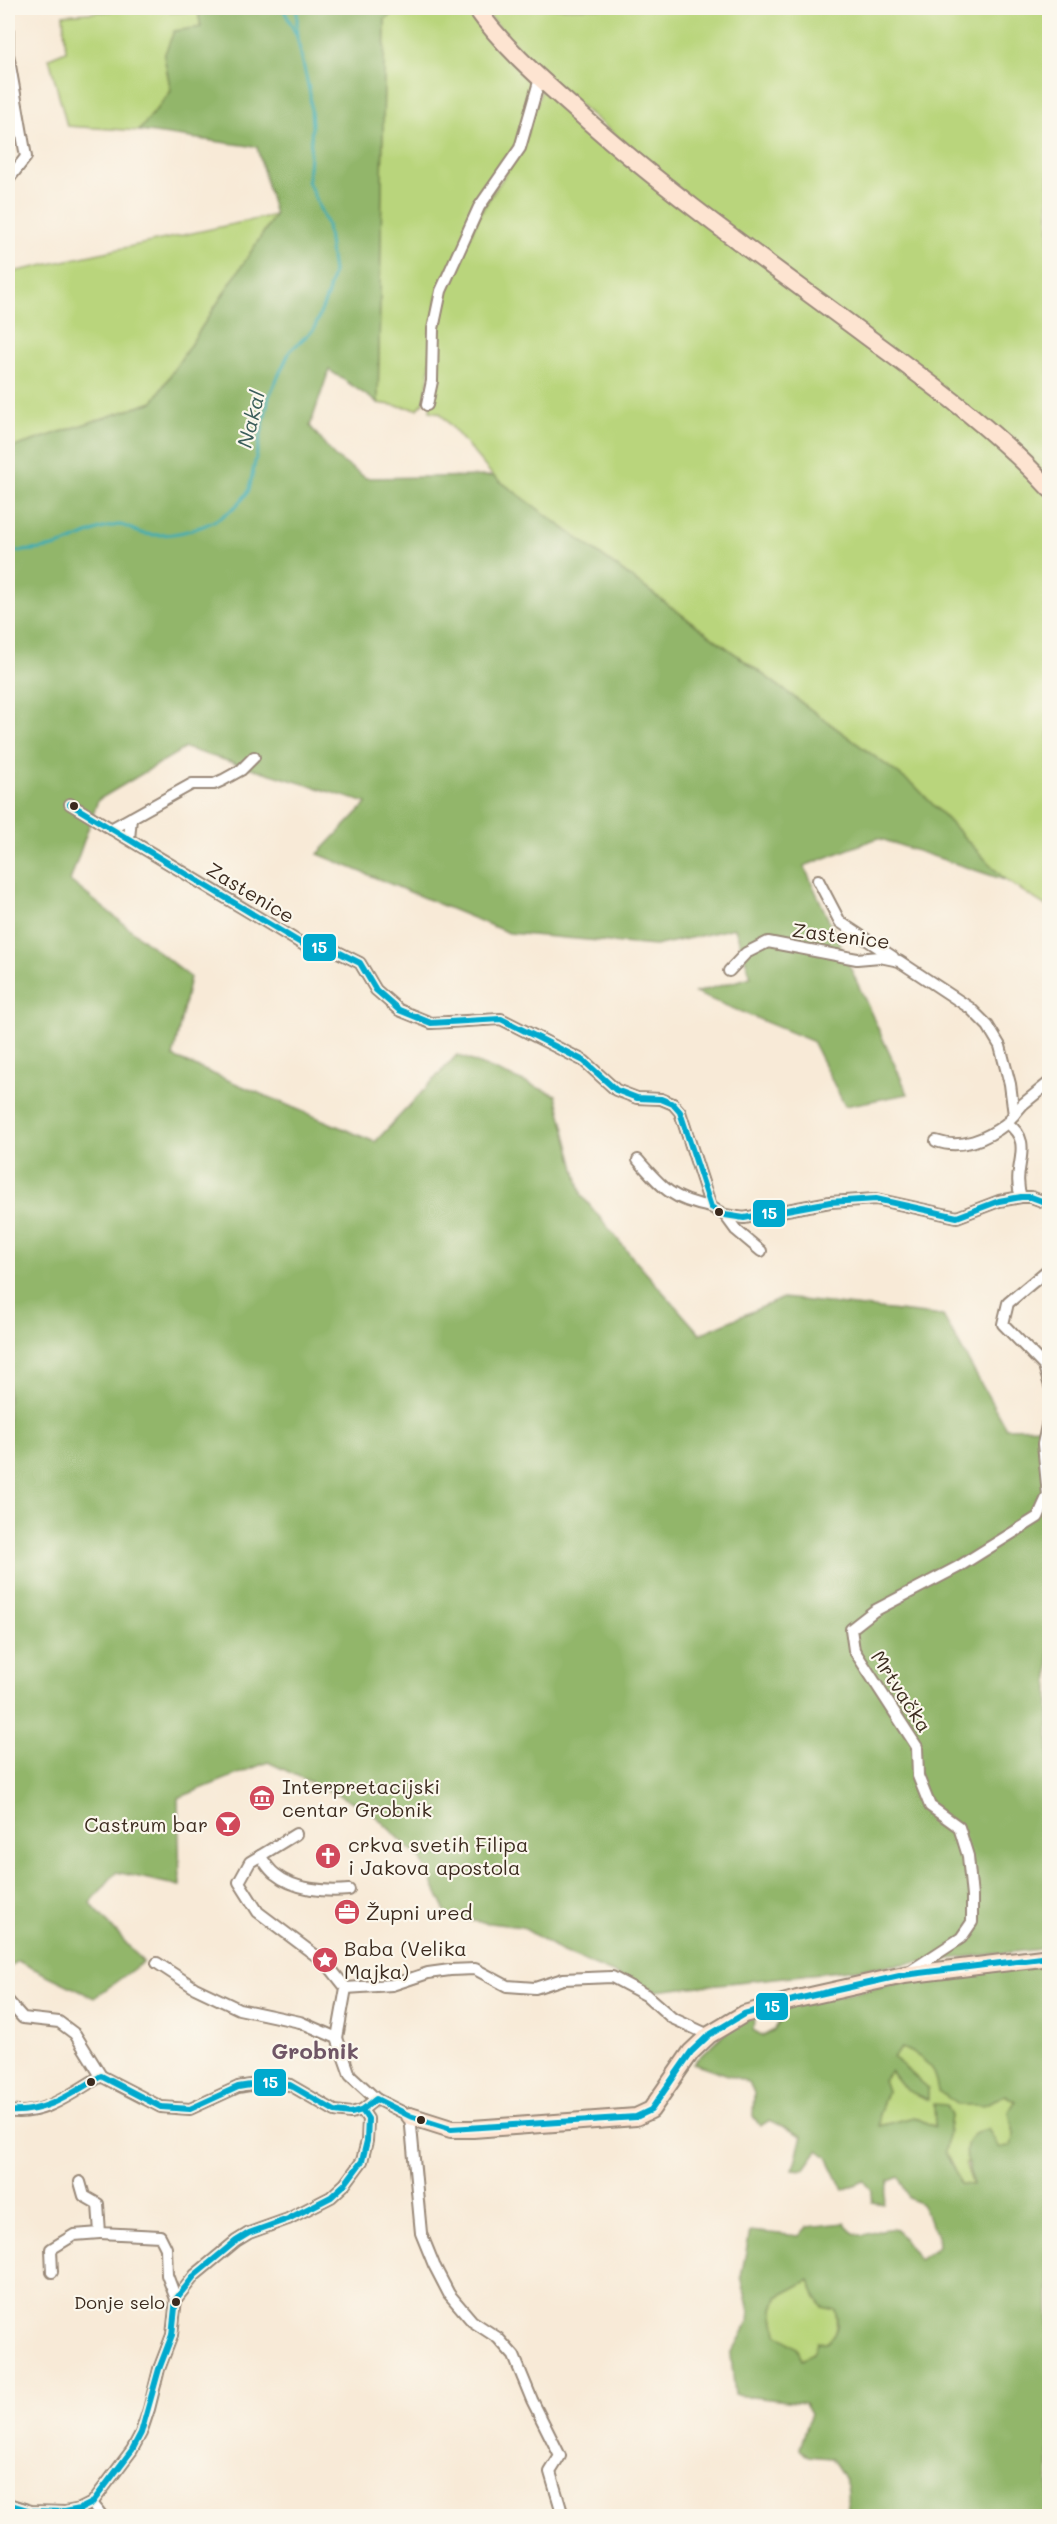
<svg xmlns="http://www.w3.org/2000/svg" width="1057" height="2524" font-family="Mali,sans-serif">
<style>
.green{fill:#b9d57b;stroke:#7a804c;stroke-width:1.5}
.forest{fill:#92b66b;stroke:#667044;stroke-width:1.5;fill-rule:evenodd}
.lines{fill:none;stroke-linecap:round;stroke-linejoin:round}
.stream{stroke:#3aacb3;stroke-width:3}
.minor-casing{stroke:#9a8a7a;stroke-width:14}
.secondary-casing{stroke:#9a8a7a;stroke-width:20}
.minor{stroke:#fff;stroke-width:10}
.secondary{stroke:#fde4d1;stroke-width:16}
.bus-1-casing{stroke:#fbf7ec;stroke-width:10}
.bus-1{stroke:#00a9ce;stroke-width:6}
.bus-dot{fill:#3b2a1e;stroke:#fbf7ec;stroke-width:2}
.labels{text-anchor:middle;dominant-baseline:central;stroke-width:4.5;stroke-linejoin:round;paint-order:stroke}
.bus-label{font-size:18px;fill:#3b2a1e;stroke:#fbf7ec;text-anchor:end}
.street-label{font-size:20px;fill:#3b2a1e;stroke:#fbf7ec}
.poi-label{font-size:20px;fill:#3b2a1e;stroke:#fbf7ec;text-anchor:start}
.water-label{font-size:21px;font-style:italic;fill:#3b5e5a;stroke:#fbf7ec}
.quarter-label{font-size:22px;font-weight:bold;fill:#6f5666;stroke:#fbf7ec}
.line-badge{stroke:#fbf7ec;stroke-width:2}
.badge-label{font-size:16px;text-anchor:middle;font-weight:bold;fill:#fff}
</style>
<rect width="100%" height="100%" fill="#fbf7ec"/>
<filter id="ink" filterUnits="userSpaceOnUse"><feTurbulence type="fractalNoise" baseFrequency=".0167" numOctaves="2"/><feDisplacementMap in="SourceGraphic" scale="12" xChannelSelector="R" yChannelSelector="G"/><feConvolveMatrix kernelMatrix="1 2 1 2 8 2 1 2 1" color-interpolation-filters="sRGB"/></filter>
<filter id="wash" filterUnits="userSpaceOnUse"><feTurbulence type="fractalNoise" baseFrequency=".008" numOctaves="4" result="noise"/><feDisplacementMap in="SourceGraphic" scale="24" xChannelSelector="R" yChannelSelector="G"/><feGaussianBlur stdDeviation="1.35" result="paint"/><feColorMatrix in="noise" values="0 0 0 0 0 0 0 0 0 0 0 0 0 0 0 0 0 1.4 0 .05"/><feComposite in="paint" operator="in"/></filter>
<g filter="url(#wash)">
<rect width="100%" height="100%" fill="#f8ead7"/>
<g class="green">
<path d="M111 8H169L171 12 198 11 201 28 164 56 171 91 139 131 67 126 49 58 66 51 63 15 111 11Z"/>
<path d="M401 8H464L532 86 525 120 518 141 438 294 429 375 425 400 418 409 378 403 385 18Z"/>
<path d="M482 8H1049V481L713 217 544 75Z"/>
<path d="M545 90 948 403 1019 464 1049 498V908L1005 880 916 787 493 476 440 413 430 411 439 316 445 292 481 212 522 148 541 91Z"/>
<path d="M275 215 153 402 8 449V273Z"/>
<path d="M902 2048C925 2058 934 2064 939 2091L983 2105 1005 2095 1015 2102 1009 2112 1014 2134 1011 2146 965 2163 973 2186 961 2184 945 2152 951 2116 935 2127 914 2117 880 2126 879 2114 887 2091 883 2080 891 2071 906 2090 928 2088 892 2057Z"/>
<path d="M809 2280 816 2298 835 2310C842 2338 825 2347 802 2359L797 2348 777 2334 773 2309 777 2297Z"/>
</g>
<g class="forest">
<path d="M169 8H401L385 19 378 403 329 370 310 426 334 456 366 478 493 476 916 787 1005 880 878 838 804 866 908 1094 845 1106 812 1041 695 993 751 977 735 928 655 946 509 933 318 854 367 803 185 748 98 800 70 881 190 977 173 1057 375 1142 457 1055 556 1095 582 1196 633 1258 700 1334 783 1298 943 1316 1006 1428 1049 1427V1948L655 1991 563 1952 522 1927 449 1918 421 1859 368 1809 268 1762 178 1798 180 1886 116 1872 90 1903 143 1962 94 1998 18 1961 8 1969V449L153 402 275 215 257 147 139 131 171 91 164 56 174 31 201 27 198 11 171 12Z"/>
<path d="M1049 1961V2516H846C852 2490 847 2479 831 2458L808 2456 800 2448 811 2413 805 2403 735 2395 731 2355 748 2323 749 2311 741 2277 750 2231 799 2236 807 2227 844 2223C862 2249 873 2224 897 2230L919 2260 938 2246 937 2234 921 2204 909 2198 899 2177 889 2181 883 2204 872 2202V2190L864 2181 843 2190 827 2157 818 2150 804 2170 793 2169 802 2136 770 2120 760 2126 753 2116 754 2093 749 2082 693 2063 737 2022 754 2018 753 2030 763 2036 774 2030 781 2020 773 2010 892 1984ZM902 2048C925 2058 934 2065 938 2091L959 2105H983L1005 2095 1015 2101 1009 2112 1014 2134 1011 2146 1000 2149 988 2129C955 2135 968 2164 973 2185L961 2184 945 2152 951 2116 946 2105 934 2104 935 2127 914 2117 880 2126 879 2114 887 2091 883 2080 891 2071 906 2090 928 2100V2088L893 2057ZM809 2280 816 2298 823 2307 835 2310C839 2324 838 2331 828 2342H817L813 2353 802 2359 797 2348 777 2334 773 2309 777 2297Z"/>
</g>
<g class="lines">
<g class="stream">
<path d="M283 8 297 36"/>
<path d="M8 552C22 551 39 550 53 547 76 542 95 527 119 525 127 525 136 533 145 534 181 539 230 522 249 490L269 396 290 351 314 329 328 294 333 272 327 225 308 181 312 126 310 94 297 37V8"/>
</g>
</g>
</g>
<g filter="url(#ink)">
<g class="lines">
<g class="minor-casing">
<g id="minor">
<path d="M8 31V54L26 157 8 180"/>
<path d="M427 405 432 381 433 329 441 291 479 207 520 148 540 78"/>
<path d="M70 804 304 945 332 949 360 963 376 990 399 1010 431 1023 501 1019 584 1061 616 1090 637 1098 661 1099 673 1104 680 1112 711 1207 725 1215 744 1218 830 1202 876 1199 957 1217 999 1201 1021 1197H1031L1050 1204"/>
<path d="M131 818 192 784H214L223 780 241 770 254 757"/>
<path d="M111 829 131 818 129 839"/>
<path d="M818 880 840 922 893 957"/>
<path d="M1048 934 1050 935"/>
<path d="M729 971 746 953 768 942 857 959 880 957 899 961 970 1008 988 1026 1000 1046 1010 1084 1014 1115"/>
<path d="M1011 1118 1023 1104 1050 1082"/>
<path d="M936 1141C961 1150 987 1139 1007 1123 1037 1144 1010 1167 1021 1197"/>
<path d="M638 1160C663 1189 673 1200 711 1207"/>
<path d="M725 1215 736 1230 761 1251"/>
<path d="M1050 1268 1008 1303 1003 1324 1044 1366 1050 1386"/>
<path d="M260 1856 296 1834"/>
<path d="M157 1963 195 1988 239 2009 300 2022 337 2038 350 2075 376 2099"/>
<path d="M909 1972 961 1938 972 1922V1897L968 1856 959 1827 930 1806 918 1776 917 1747 854 1650 851 1629 874 1611 958 1567 1038 1517 1048 1495 1043 1444 1050 1412"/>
<path d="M346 1988 392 1985 428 1973 450 1970 475 1969 507 1986 535 1988 563 1979 612 1977 646 1995 672 2018 709 2035"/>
<path d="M8 2001 23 2018 59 2022 75 2034 101 2076"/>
<path d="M337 2038 346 1988 327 1964 258 1912 239 1882 250 1862 260 1856C265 1862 269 1870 275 1874 294 1890 326 1892 349 1890"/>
<path d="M8 2111C43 2117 72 2093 101 2076L161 2107 190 2109 238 2087 269 2082 290 2085 335 2111 351 2113 362 2110 376 2099 410 2116 421 2233 434 2265 449 2294 472 2321 498 2338 514 2356 532 2400 560 2456 550 2472 563 2516"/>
<path d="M80 2182 84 2196 98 2204 100 2233 160 2236 166 2248 167 2275 176 2299"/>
<path d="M52 2272 51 2249 74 2235 100 2233"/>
<path d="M92 2503 102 2516"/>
<path d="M8 2504 31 2511 65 2512 80 2509 92 2503 132 2450 141 2433 149 2409 159 2369 172 2335 176 2299 195 2275 236 2241 249 2233 288 2219 331 2197 345 2184 362 2161 367 2141 368 2119 362 2110"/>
</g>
</g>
<g class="secondary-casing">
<g id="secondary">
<path d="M476 8C506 51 549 86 588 121 675 198 771 265 865 335 930 383 995 429 1050 489"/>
<path d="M410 2116 451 2129H473L636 2117 651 2110 691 2052 709 2035 744 2014 797 1999 904 1975 1050 1957"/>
</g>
</g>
<use href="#minor" class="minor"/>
<use href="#secondary" class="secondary"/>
<g class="bus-1-casing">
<g id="bus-1">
<path d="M70 804 304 945 332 949 360 963 376 990 399 1010 431 1023 501 1019 584 1061 616 1090 637 1098 661 1099 673 1104 680 1112 711 1207 725 1215 744 1218 830 1202 876 1199 957 1217 999 1201 1021 1197H1031L1050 1204"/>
<path d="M8 2111C44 2114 71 2094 101 2076L161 2107 190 2109 238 2087 269 2082 290 2085 335 2111 351 2113 362 2110 376 2099 410 2116 451 2129 636 2117 651 2110 691 2052 709 2035 744 2014 797 1999 904 1975 1050 1957"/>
<path d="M8 2504 31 2511 65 2512 80 2509 92 2503 132 2450 141 2433 159 2369 172 2335 176 2299 195 2275 236 2241 249 2233 288 2219 331 2197 345 2184 362 2161 367 2141 368 2119 362 2110"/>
</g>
</g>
<use href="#bus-1" class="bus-1"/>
</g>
</g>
<defs>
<g id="museum-disc" transform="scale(1.35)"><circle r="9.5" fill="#d1495b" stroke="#fbf7ec"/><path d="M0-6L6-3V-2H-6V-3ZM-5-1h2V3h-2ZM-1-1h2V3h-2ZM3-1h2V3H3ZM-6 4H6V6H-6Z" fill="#fff"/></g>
<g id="bar-disc" transform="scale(1.35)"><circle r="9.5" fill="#d1495b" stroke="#fbf7ec"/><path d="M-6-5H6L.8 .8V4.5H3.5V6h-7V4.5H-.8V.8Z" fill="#fff"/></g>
<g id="church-disc" transform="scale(1.35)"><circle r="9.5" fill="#d1495b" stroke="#fbf7ec"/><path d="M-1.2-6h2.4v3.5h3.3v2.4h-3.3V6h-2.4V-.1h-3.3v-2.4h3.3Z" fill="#fff"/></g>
<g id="office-disc" transform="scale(1.35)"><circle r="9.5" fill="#d1495b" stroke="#fbf7ec"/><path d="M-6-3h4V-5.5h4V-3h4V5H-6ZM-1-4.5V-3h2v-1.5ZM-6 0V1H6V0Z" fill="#fff"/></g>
<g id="sight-disc" transform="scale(1.35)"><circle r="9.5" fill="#d1495b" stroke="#fbf7ec"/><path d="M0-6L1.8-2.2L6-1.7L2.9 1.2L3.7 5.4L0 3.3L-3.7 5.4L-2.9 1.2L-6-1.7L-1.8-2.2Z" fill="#fff"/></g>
</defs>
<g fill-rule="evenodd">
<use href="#museum-disc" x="262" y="1798"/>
<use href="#bar-disc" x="228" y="1824"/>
<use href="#church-disc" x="328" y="1856"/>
<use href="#office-disc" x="347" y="1912"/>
<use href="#sight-disc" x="325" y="1960"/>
</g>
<g class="bus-dot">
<circle cx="74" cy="806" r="5"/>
<circle cx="719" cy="1212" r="5"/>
<circle cx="91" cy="2082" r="5"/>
<circle cx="421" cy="2120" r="5"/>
<circle cx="176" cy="2302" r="5"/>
</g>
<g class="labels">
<g class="bus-label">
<text x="165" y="2302">Donje selo</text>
</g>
<g class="street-label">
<text transform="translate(251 892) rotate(31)">Zastenice</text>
<text transform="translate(841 935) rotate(7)">Zastenice</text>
<text transform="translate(902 1691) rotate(57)">Mrtvačka</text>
</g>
<g class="poi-label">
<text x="282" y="1786">Interpretacijski<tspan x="282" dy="23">centar Grobnik</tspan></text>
<text x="208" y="1824" text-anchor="end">Castrum bar</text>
<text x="348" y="1844">crkva svetih Filipa<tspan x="348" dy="23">i Jakova apostola</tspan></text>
<text x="366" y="1912">Župni ured</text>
<text x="344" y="1948">Baba (Velika<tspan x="344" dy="23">Majka)</tspan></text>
</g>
<g class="water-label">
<text transform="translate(250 419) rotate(-76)">Nakal</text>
</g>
<g class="quarter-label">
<text x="315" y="2050">Grobnik</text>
</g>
</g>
<g class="line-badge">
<rect x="302" y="933" width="35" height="29" rx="6" fill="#00a9ce"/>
<rect x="752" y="1199" width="34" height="29" rx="6" fill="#00a9ce"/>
<rect x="755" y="1992" width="34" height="29" rx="6" fill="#00a9ce"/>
<rect x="253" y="2068" width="34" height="29" rx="6" fill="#00a9ce"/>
</g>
<g class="badge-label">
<text x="319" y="953">15</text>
<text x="769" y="1219">15</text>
<text x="772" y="2012">15</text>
<text x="270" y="2088">15</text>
</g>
<rect width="1057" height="2524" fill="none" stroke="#fbf7ec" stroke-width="30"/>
</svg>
